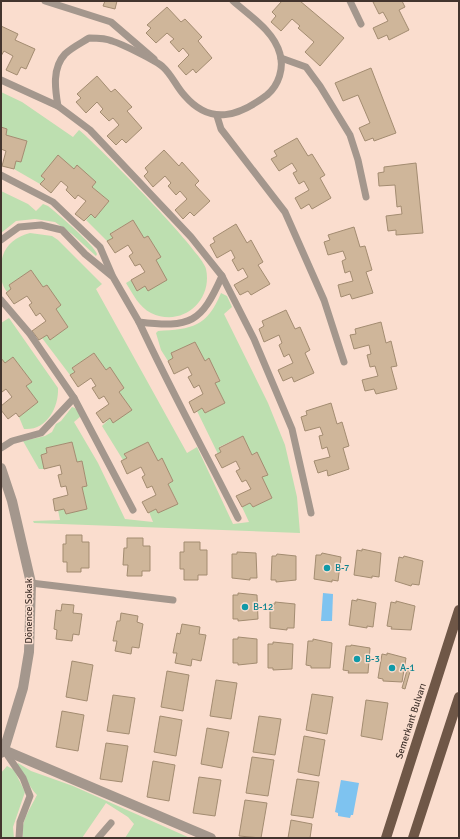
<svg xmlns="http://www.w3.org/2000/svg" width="460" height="839" font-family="Signika,sans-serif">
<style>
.green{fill:#bddfb0}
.water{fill:#7ec3f0}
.building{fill:#cfb69a;stroke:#a38c71}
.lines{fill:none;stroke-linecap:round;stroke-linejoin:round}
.lane{stroke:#a4978d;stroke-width:7}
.street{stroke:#a4978d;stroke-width:10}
.primary{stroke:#6f5747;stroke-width:10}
.culture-dot{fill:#0f9aa8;stroke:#faddce;stroke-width:1.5}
.labels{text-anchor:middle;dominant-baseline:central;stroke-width:3;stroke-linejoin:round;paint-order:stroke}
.culture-label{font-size:10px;fill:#0d838f;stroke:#faddce;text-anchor:start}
.street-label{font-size:10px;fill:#43352e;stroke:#faddce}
</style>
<rect width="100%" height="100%" fill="#faddce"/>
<g class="green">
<path d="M1 92 22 102 73 137 79 130C97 144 203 253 206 269 213 301 182 328 151 313 139 307 133 294 126 283L131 280 137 291 145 286 148 291 156 260 161 257 148 236 144 238 133 220 111 233 113 238 107 241 86 220 91 214 95 218 109 201 92 187 96 182 77 166 74 169 58 156 41 176 45 179 40 184 14 169 16 161 21 162 27 141 6 135 7 129 1 127Z"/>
<path d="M1 191 28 204 36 211 43 204 48 206C56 212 95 246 97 254L96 256 72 234 55 222 35 219 16 221 1 233Z"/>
<path d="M30 233 52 236 58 240 102 284 96 289 187 453 197 447 233 524 249 522 242 507 250 503 253 507 272 498 262 477 267 475 256 452 252 455 243 436 219 447 221 452 218 454 197 411 202 408 205 413 224 403 215 383 220 380 209 359 205 361 195 342 171 353 173 358 168 361 161 350 156 333 158 331C192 329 207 327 221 293L227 296 232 307 224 314 268 403 285 445 297 497 300 533 34 523 33 521 60 520 58 510 64 509 66 514 87 508 82 487 87 485 82 461 77 462 72 442 46 448 47 453 41 455 44 469H39L23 441 45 436 52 432 56 424 61 421 72 407 75 408 81 416 74 422 98 463 125 519 153 522 149 512 156 509 158 513 178 503 168 484 173 481 162 459 158 461 148 442 125 454 127 458 123 460 102 426 110 418 132 410 119 392 124 388 110 368 106 370 94 353 72 368 75 372 70 375 42 338 47 335 50 340 68 327 56 309 60 305 47 285 43 287 31 270 9 285 11 289 7 292C1 284 1 278 1 268 1 249 12 238 30 233Z"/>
<path d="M9 318 58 388C59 408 46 431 24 429L19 417 38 402 26 386 32 382 13 357 5 363 1 358V323Z"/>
<path d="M18 763 31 771 73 786 190 838H125L134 824 128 817 106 803 82 838H23C20 822 30 809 37 795 28 786 25 774 17 765Z"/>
<path d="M7 766 14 770 25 792 13 827 14 838H1V773Z"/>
</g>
<g class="water">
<path d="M323 593 333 594 332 621H321Z"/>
<path d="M341 780 359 783 353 815H351L350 818 338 816V813L335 812Z"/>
</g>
<g class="building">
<path d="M105 1H117L115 9 103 6Z"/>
<path d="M282 1H300L344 38 320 66 305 52 314 42 298 28 300 26 292 19 281 31 271 22 276 16 272 12Z"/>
<path d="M377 1H402L405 7 399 10 409 30 389 40 387 35 378 39 373 28 388 21 383 12 379 14 373 2Z"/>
<path d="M167 7 181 22 185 19 202 37 198 41 212 58 196 73 193 69 186 75 178 66 189 55 183 48 179 52 170 42 174 39 167 33 156 43 146 33 151 28 147 25Z"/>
<path d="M1 26 18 34 15 40 35 49 26 69 21 67 17 75 6 70 13 56 4 51 1 56Z"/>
<path d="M371 68 396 133 374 141 373 138 365 141 359 128 370 123 358 95 343 101 335 83Z"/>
<path d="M97 76 111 92 115 89 132 107 127 111 142 128 126 143 122 139 116 145 107 136 119 125 113 118 109 121 100 112 103 109 97 102 86 113 76 102 81 98 77 94Z"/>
<path d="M1 127 7 129 6 135 27 141 21 162 16 161 14 169 2 166 6 151 1 149Z"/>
<path d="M297 138 308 156 312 154 325 175 320 178 331 198 312 209 309 204 301 209 295 198 309 190 304 181 299 184 293 173 297 171 292 163 279 171 271 159 277 156 274 151Z"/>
<path d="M164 150 179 166 182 162 199 181 195 185 210 201 194 216 190 212 183 219 175 210 187 199 180 191 176 195 168 186 171 183 165 176 153 187 144 176 148 172 145 168Z"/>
<path d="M58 155 74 169 77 165 96 182 92 187 109 201 95 218 91 214 84 221 75 214 86 201 78 195 75 199 66 190 68 187 61 181 51 193 40 184 45 179 41 176Z"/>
<path d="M416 163 423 233 396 235V230L388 231 386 216 402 214 401 206 397 207 395 185 379 186 378 173 384 172V167Z"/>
<path d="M133 220 144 238 148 236 161 257 156 260 167 280 148 291 145 286 137 291 131 280 145 272 140 264 135 266 129 256 133 253 128 245 115 253 107 241 113 238 110 234Z"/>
<path d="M236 224 247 243 251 240 263 262 258 265 270 284 251 295 248 291 240 295 234 285 248 277 243 268 238 271 232 260 235 258 231 250 217 258 210 245 215 242 213 238Z"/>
<path d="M354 227 360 247 365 246 372 270 366 272 373 293 352 299 350 294 341 297 338 285 353 281 350 271 345 273 342 261 346 259 343 251 328 255 324 242 330 240 328 235Z"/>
<path d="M31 270 43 287 47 285 61 305 56 309 68 327 50 340 47 335 39 340 32 331 46 321 40 313 36 316 29 305 32 303 27 296 14 304 6 293 11 289 9 285Z"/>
<path d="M286 310 295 329 300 327 310 350 305 353 314 373 294 382 292 377 283 381 278 370 293 363 289 354 284 357 279 345 282 343 279 335 264 342 259 329 264 326 262 321Z"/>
<path d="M381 322 386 343 391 341 397 366 391 367 397 389 376 394 374 389 365 391 362 380 378 376 375 366 370 367 367 355 371 354 369 345 354 349 350 335 356 334 355 329Z"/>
<path d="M195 342 205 361 209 358 220 381 215 383 225 403 205 413 202 408 194 413 189 402 203 394 199 385 194 388 188 377 192 375 188 367 174 374 168 361 173 358 171 353Z"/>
<path d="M94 353 106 370 110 367 124 388 119 392 132 410 113 423 110 418 103 423 96 413 109 404 104 396 99 399 92 388 96 386 91 378 78 387 70 375 75 372 72 368Z"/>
<path d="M13 357 32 382 26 386 38 402 19 417 16 413 8 419 1 410V406L12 397 6 389 2 392 1 390V358L5 363Z"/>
<path d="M331 403 337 424 342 422 349 446 343 448 349 469 328 476 327 470 318 473 314 461 330 457 327 447 322 449 319 436 323 435 320 427 305 431 301 417 307 415 306 411Z"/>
<path d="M243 436 252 455 257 452 268 475 262 477 272 498 253 507 250 503 242 507 236 496 251 489 246 480 242 482 236 471 240 469 236 461 222 468 215 455 221 452 219 448Z"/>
<path d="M72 442 77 462 82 461 87 486 82 487 87 509 66 514 64 509 55 511 53 499 68 495 66 486 61 487 58 475 62 474 60 465 44 469 41 455 47 453 46 448Z"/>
<path d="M148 442 158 461 162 458 173 481 168 484 178 504 158 513 156 509 148 513 142 502 156 495 152 486 147 488 142 477 145 475 141 467 127 474 121 461 127 458 124 454Z"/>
<path d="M66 535H82V542H89V568H81V572H67V562H63V544H66Z"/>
<path d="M127 538H143V546H150V571H142V576H127L128 565H123L124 548H127Z"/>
<path d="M184 542H200V550H207V575H198V580H184V569H180V552H184Z"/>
<path d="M362 549 381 553 379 577 372 576V578L354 575 357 550 362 551Z"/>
<path d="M237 552 256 553 257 578H250V580L232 578V554H237Z"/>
<path d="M322 553 341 557 338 581 332 580V582L314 579 316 555H321Z"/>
<path d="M277 554 296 556V580L276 582V580H271L272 556H276Z"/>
<path d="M404 556 423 561 419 585 412 584 411 586 395 581 399 557 403 558Z"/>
<path d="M238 593 257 595 258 619 238 621V619H233V595H238Z"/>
<path d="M357 599 376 603 373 627 367 626V628L349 625 352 600 357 601Z"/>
<path d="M396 601 415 606 411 630 391 629 392 627 387 626 391 602 396 603Z"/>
<path d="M275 602 295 604 294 628H287V630L270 628V604H275Z"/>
<path d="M62 604 74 605 73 613 82 614 79 635 73 634 72 641 56 639 57 630 54 629 56 610 61 611Z"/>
<path d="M121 613 138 616 137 622 143 624 139 648 132 647 131 654 115 651 117 641H113L117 621H120Z"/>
<path d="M182 624 200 627 199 634 206 635 201 661 192 659 191 666 175 663 177 653H173L177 633 180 634Z"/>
<path d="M238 637 257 639V663L238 665V663H233V639H238Z"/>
<path d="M313 639 332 643 330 668H311V666L306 665 308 641H313Z"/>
<path d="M273 642 293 644 292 669 273 670V668H268V644H273Z"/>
<path d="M351 645 370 648 368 673H348L349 671 343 670 346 646H351Z"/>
<path d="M387 653 406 658 402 682 383 681V679L378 678 382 654 387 655Z"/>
<path d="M72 661 93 665 87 701 66 697Z"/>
<path d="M408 667 411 668 405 689 402 688Z"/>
<path d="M167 671 189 675 183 711 161 707Z"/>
<path d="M216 680 237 683 231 719 210 716Z"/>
<path d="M312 694 333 697 327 734 306 730Z"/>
<path d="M113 695 135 698 129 734 107 731Z"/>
<path d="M366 700 388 703 382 740 361 736Z"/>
<path d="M62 711 84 715 78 751 56 747Z"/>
<path d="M160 716 182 720 176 756 154 752Z"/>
<path d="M259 716 281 719 275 755 253 752Z"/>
<path d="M207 728 229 732 222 768 201 764Z"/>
<path d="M304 736 325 740 319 776 298 772Z"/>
<path d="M106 743 128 746 122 782 100 779Z"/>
<path d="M252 757 274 760 268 796 246 793Z"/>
<path d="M153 761 175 765 169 801 147 797Z"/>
<path d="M199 777 221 780 215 816 193 813Z"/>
<path d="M297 779 319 782 313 818 291 815Z"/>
<path d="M245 800 267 803 261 838 239 836Z"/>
<path d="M291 820 312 824 310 838H288Z"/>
</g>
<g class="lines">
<g class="lane">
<path d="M45 1 111 22 154 59"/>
<path d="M350 1 361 24"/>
<path d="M281 58 306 67 320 86 350 135 358 160 366 197"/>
<path d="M1 80 58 106"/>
<path d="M217 116 221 129 285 212 324 300 344 362"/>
<path d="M1 175 53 202 100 247 112 275"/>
<path d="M1 240 19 227 41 225 62 230 85 254 113 277 139 322C191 328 201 323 222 276L191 237 90 130 58 106C55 89 52 68 65 54 71 48 81 43 89 38 96 38 106 38 112 41 122 44 157 61 163 67 172 75 177 88 185 96 211 126 239 116 267 95 279 85 284 68 280 54 274 31 250 16 233 1"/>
<path d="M222 276 254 339 292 429 311 513"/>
<path d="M1 300 30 334 74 398 41 433 12 441 1 448"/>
<path d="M139 322C170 389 205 452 238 518"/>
<path d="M74 398 133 510"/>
<path d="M31 583 173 600"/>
<path d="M4 750 23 778 30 796 20 822 19 838"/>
<path d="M98 838 111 823"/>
</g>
<g class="street">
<path d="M1 468 12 501 31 583 29 652 23 688 4 750 1 753"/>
<path d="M4 750 211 838"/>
</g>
<g class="primary">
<path d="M386 838 459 610"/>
<path d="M413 838 459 697"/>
</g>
</g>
<g class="culture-dot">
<circle cx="327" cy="568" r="4"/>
<circle cx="245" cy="607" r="4"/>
<circle cx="357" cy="659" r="4"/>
<circle cx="392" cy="668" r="4"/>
</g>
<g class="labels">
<g class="culture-label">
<text x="335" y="568">B-7</text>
<text x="253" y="607">B-12</text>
<text x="365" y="659">B-3</text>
<text x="400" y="668">A-1</text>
</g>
<g class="street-label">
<text transform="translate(29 611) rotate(-90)">Dönence Sokak</text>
<text transform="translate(411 721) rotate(-72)">Semerkant Bulvarı</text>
</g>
</g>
<rect width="460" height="839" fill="none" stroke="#43352e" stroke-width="4"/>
</svg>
